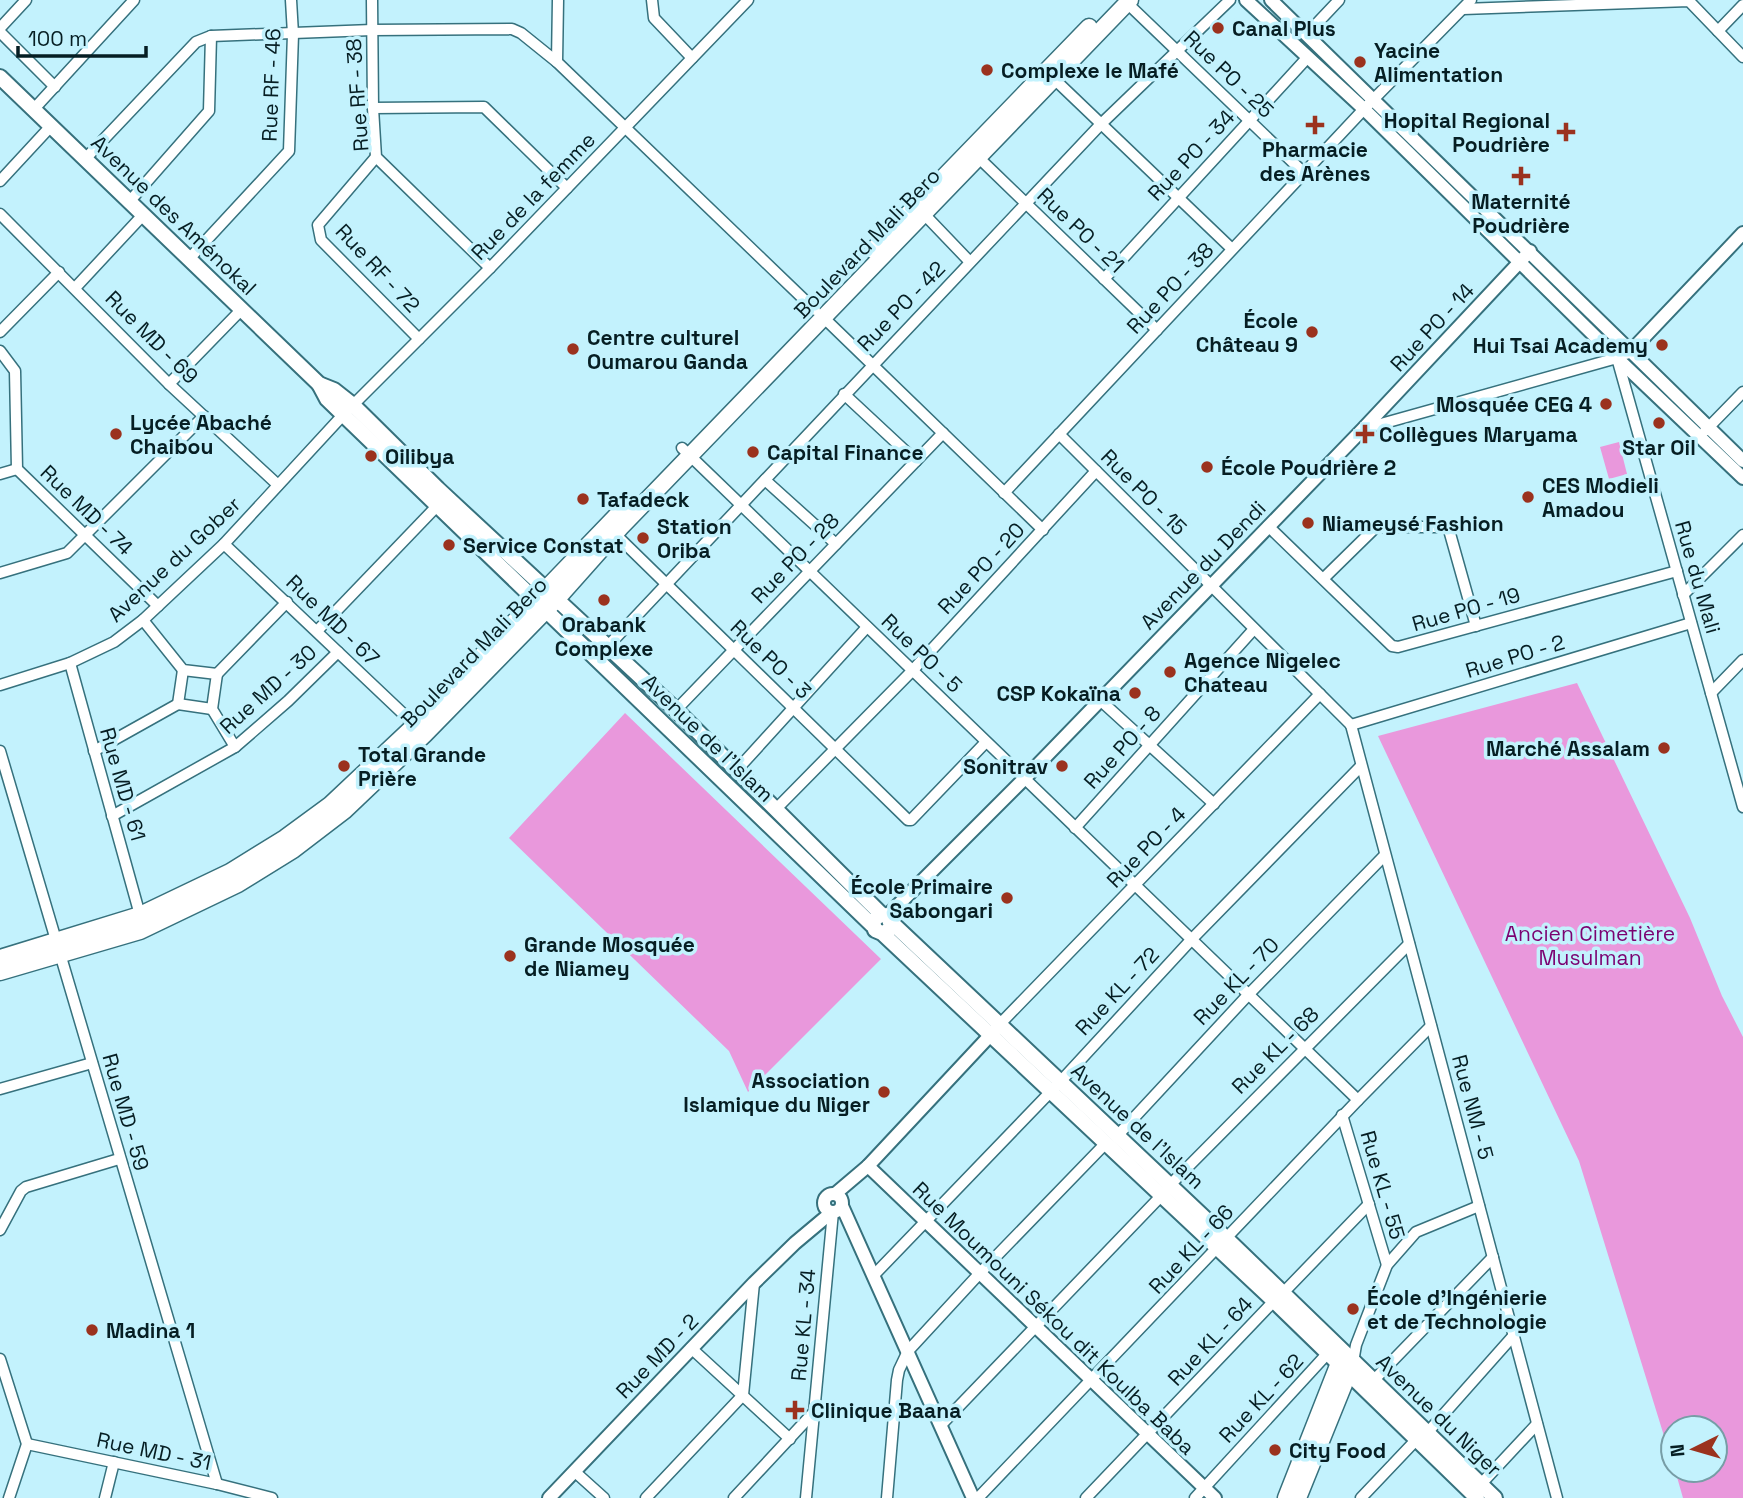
<svg xmlns="http://www.w3.org/2000/svg" width="1743" height="1498" font-family="'Space Grotesk',sans-serif">
<style>
.green{fill:#e998dc}
.lines{fill:none;stroke-linecap:round;stroke-linejoin:round}
.minor-casing{stroke:#36717d;stroke-width:13}
.tertiary-casing{stroke:#36717d;stroke-width:16}
.secondary-casing{stroke:#36717d;stroke-width:18}
.primary-casing{stroke:#36717d;stroke-width:19}
.minor{stroke:#fff;stroke-width:10}
.tertiary{stroke:#fff;stroke-width:12}
.secondary{stroke:#fff;stroke-width:14}
.primary{stroke:#fff;stroke-width:16}
.poi-dot{fill:#9b321e;stroke:#c3f2fd;stroke-width:2.5}
.labels{text-anchor:middle;dominant-baseline:central;stroke-width:7;stroke-linejoin:round;paint-order:stroke}
.poi-label{font-size:21px;font-weight:bold;fill:#061e23;stroke:#c3f2fd;text-anchor:start}
.street-label{font-size:21px;fill:#061e23;stroke:#c3f2fd}
.park-label{font-size:21px;fill:#7b0271;stroke:#c3f2fd}
</style>
<rect width="100%" height="100%" fill="#c3f2fd"/>
<g class="green">
<path d="M1619 442 1627 474 1609 479 1600 447Z"/>
<path d="M1577 683 1690 918 1722 996 1743 1037V1498H1683L1675 1470H1715V1428H1673V1465L1579 1161 1378 736Z"/>
<path d="M625 713 881 959 748 1092 729 1051 509 838Z"/>
</g>
<g class="lines">
<g class="minor-casing">
<g id="minor">
<path d="M372 0 373 108 376 157 490 268"/>
<path d="M558 0 557 62 815 310"/>
<path d="M652 0 654 18 692 58"/>
<path d="M1127 3 1304 173"/>
<path d="M1463 9 1689 1 1743 57"/>
<path d="M0 28 26 0"/>
<path d="M1718 31 1743 5"/>
<path d="M0 32 55 87"/>
<path d="M1307 34 1339 0"/>
<path d="M1050 75 1232 249"/>
<path d="M373 108 484 107 567 188"/>
<path d="M33 110 134 0"/>
<path d="M87 157 196 42 211 36 372 30 512 29 521 33 557 62"/>
<path d="M376 157 318 225 321 240 419 339"/>
<path d="M979 158 1157 330"/>
<path d="M0 181 51 126"/>
<path d="M129 202 209 111 211 36"/>
<path d="M0 214 169 384 278 485"/>
<path d="M924 214 970 262"/>
<path d="M189 259 289 151 293 34 291 0"/>
<path d="M1104 279 1307 58"/>
<path d="M75 288 143 215"/>
<path d="M823 317 1043 530"/>
<path d="M0 332 59 272"/>
<path d="M0 351 15 371 17 469 158 606"/>
<path d="M169 384 242 309"/>
<path d="M844 394 916 461"/>
<path d="M1363 429 1617 358 1743 807"/>
<path d="M1705 431 1743 392"/>
<path d="M1059 434 1351 725"/>
<path d="M682 448 1358 1100"/>
<path d="M0 474 17 469"/>
<path d="M765 480 836 544"/>
<path d="M1004 493 1364 109 1471 0"/>
<path d="M1268 526 1392 646 1398 647 1677 571"/>
<path d="M612 531 908 820H911L986 742"/>
<path d="M224 544 415 725"/>
<path d="M0 573 67 553 204 416"/>
<path d="M1324 578 1376 527H1446L1449 530 1476 626"/>
<path d="M1683 595 1743 535"/>
<path d="M143 620 183 670 217 674 212 709 235 747"/>
<path d="M317 631 437 506"/>
<path d="M608 646 1101 124 1230 0"/>
<path d="M70 663 140 915"/>
<path d="M183 670 178 704 212 709"/>
<path d="M217 674 287 602"/>
<path d="M0 685 70 663 114 642 143 620 224 544 343 415 490 268 748 0"/>
<path d="M1711 693 1743 660"/>
<path d="M1100 700 1214 804"/>
<path d="M676 710 943 433"/>
<path d="M1351 725 1557 1498"/>
<path d="M1351 725 1691 623"/>
<path d="M0 751 217 1484"/>
<path d="M94 751 178 704"/>
<path d="M736 771 867 627"/>
<path d="M775 810 912 671 1096 471"/>
<path d="M112 816 235 747 288 701 338 652"/>
<path d="M1075 828 1254 629"/>
<path d="M999 1025 1320 694"/>
<path d="M0 1089 92 1063"/>
<path d="M1342 1115 1387 1265"/>
<path d="M1118 1135 1248 995 1385 855"/>
<path d="M1170 1185 1409 944"/>
<path d="M0 1230 21 1191 26 1187 119 1159"/>
<path d="M874 1275 1060 1082 1191 940 1361 766"/>
<path d="M1283 1293 1369 1204"/>
<path d="M691 1348 790 1439"/>
<path d="M0 1359 27 1444 9 1498"/>
<path d="M1353 1362 1356 1345 1387 1265 1416 1232 1479 1206"/>
<path d="M1373 1381 1493 1257"/>
<path d="M941 1425 1161 1196"/>
<path d="M1427 1433 1514 1335"/>
<path d="M27 1444 217 1484 272 1498"/>
<path d="M574 1471 604 1498"/>
<path d="M1481 1484 1537 1424"/>
<path d="M105 1498 114 1462"/>
<path d="M646 1498 743 1395 754 1283"/>
<path d="M734 1498 814 1412"/>
<path d="M806 1498 833 1212"/>
<path d="M887 1498 897 1380 899 1370 908 1351 979 1274 1105 1144"/>
<path d="M978 1498 1358 1100 1431 1026"/>
<path d="M1086 1498 1274 1301"/>
<path d="M1195 1498 1327 1354"/>
<path d="M1361 1498 1417 1439"/>
</g>
</g>
<g class="tertiary-casing">
<g id="tertiary">
<path d="M1246 0 1364 109 1617 358 1743 478"/>
<path d="M1271 0 1743 461"/>
<path d="M1626 353 1631 351 1743 233"/>
<path d="M887 916 1024 779 1363 429 1530 251"/>
<path d="M868 1166 1215 1498"/>
<circle cx="833" cy="1203" r="9"/>
<path d="M835 1194 868 1166 997 1028"/>
<path d="M842 1206 973 1498"/>
<path d="M549 1498 754 1283 795 1243 832 1212"/>
</g>
</g>
<g class="secondary-casing">
<g id="secondary">
<path d="M0 77 319 384 334 390 353 405 438 489 676 710 881 914"/>
<path d="M319 384 327 399 872 925"/>
<path d="M891 922 1227 1239 1495 1498"/>
<path d="M882 933 888 931 891 925 888 917 881 914 873 921 875 930 882 933 1274 1301 1477 1498"/>
</g>
</g>
<g class="primary-casing">
<g id="primary">
<path d="M873 250 1089 27"/>
<path d="M0 958 140 915 230 872 285 838 330 805 415 725 622 510"/>
<path d="M0 972 140 931 238 884 293 850 344 811 425 734 557 599 621 527 1130 0"/>
<path d="M1286 1498 1343 1353"/>
<path d="M1298 1498 1353 1362"/>
</g>
</g>
<use href="#minor" class="minor"/>
<use href="#tertiary" class="tertiary"/>
<use href="#secondary" class="secondary"/>
<use href="#primary" class="primary"/>
</g>
<g class="poi-dot">
<circle cx="1218" cy="28" r="7"/>
<circle cx="1360" cy="62" r="7"/>
<circle cx="987" cy="70" r="7"/>
<path d="M1311.5 114.5h7v7h7v7h-7v7h-7v-7h-7v-7h7z"/>
<path d="M1562.5 121.5h7v7h7v7h-7v7h-7v-7h-7v-7h7z"/>
<path d="M1517.5 165.5h7v7h7v7h-7v7h-7v-7h-7v-7h7z"/>
<circle cx="1312" cy="332" r="7"/>
<circle cx="1662" cy="345" r="7"/>
<circle cx="573" cy="349" r="7"/>
<circle cx="1606" cy="404" r="7"/>
<circle cx="1659" cy="423" r="7"/>
<circle cx="116" cy="434" r="7"/>
<path d="M1361.5 423.5h7v7h7v7h-7v7h-7v-7h-7v-7h7z"/>
<circle cx="753" cy="452" r="7"/>
<circle cx="371" cy="456" r="7"/>
<circle cx="1207" cy="467" r="7"/>
<circle cx="1528" cy="497" r="7"/>
<circle cx="583" cy="499" r="7"/>
<circle cx="1308" cy="523" r="7"/>
<circle cx="643" cy="538" r="7"/>
<circle cx="449" cy="545" r="7"/>
<circle cx="604" cy="600" r="7"/>
<circle cx="1170" cy="672" r="7"/>
<circle cx="1135" cy="693" r="7"/>
<circle cx="1664" cy="748" r="7"/>
<circle cx="344" cy="766" r="7"/>
<circle cx="1062" cy="766" r="7"/>
<circle cx="1007" cy="898" r="7"/>
<circle cx="510" cy="956" r="7"/>
<circle cx="884" cy="1092" r="7"/>
<circle cx="1353" cy="1309" r="7"/>
<circle cx="92" cy="1330" r="7"/>
<path d="M791.5 1399.5h7v7h7v7h-7v7h-7v-7h-7v-7h7z"/>
<circle cx="1275" cy="1450" r="7"/>
</g>
<g class="labels">
<g class="poi-label">
<text x="1232" y="28">Canal Plus</text>
<text x="1374" y="50">Yacine<tspan x="1374" dy="24">Alimentation</tspan></text>
<text x="1001" y="70">Complexe le Mafé</text>
<text x="1550" y="120" text-anchor="end">Hopital Regional<tspan x="1550" dy="24">Poudrière</tspan></text>
<text x="1315" y="149" text-anchor="middle">Pharmacie<tspan x="1315" dy="24">des Arènes</tspan></text>
<text x="1521" y="201" text-anchor="middle">Maternité<tspan x="1521" dy="24">Poudrière</tspan></text>
<text x="1298" y="320" text-anchor="end">École<tspan x="1298" dy="24">Château 9</tspan></text>
<text x="587" y="337">Centre culturel<tspan x="587" dy="24">Oumarou Ganda</tspan></text>
<text x="1648" y="345" text-anchor="end">Hui Tsai Academy</text>
<text x="1592" y="404" text-anchor="end">Mosquée CEG 4</text>
<text x="130" y="422">Lycée Abaché<tspan x="130" dy="24">Chaibou</tspan></text>
<text x="1379" y="434">Collègues Maryama</text>
<text x="1659" y="447" text-anchor="middle">Star Oil</text>
<text x="767" y="452">Capital Finance</text>
<text x="385" y="456">Oilibya</text>
<text x="1221" y="467">École Poudrière 2</text>
<text x="1542" y="485">CES Modieli<tspan x="1542" dy="24">Amadou</tspan></text>
<text x="597" y="499">Tafadeck</text>
<text x="1322" y="523">Niameysé Fashion</text>
<text x="657" y="526">Station<tspan x="657" dy="24">Oriba</tspan></text>
<text x="463" y="545">Service Constat</text>
<text x="604" y="624" text-anchor="middle">Orabank<tspan x="604" dy="24">Complexe</tspan></text>
<text x="1184" y="660">Agence Nigelec<tspan x="1184" dy="24">Chateau</tspan></text>
<text x="1121" y="693" text-anchor="end">CSP Kokaïna</text>
<text x="1650" y="748" text-anchor="end">Marché Assalam</text>
<text x="358" y="754">Total Grande<tspan x="358" dy="24">Prière</tspan></text>
<text x="1048" y="766" text-anchor="end">Sonitrav</text>
<text x="993" y="886" text-anchor="end">École Primaire<tspan x="993" dy="24">Sabongari</tspan></text>
<text x="524" y="944">Grande Mosquée<tspan x="524" dy="24">de Niamey</tspan></text>
<text x="870" y="1080" text-anchor="end">Association<tspan x="870" dy="24">Islamique du Niger</tspan></text>
<text x="1367" y="1297">École d'Ingénierie<tspan x="1367" dy="24">et de Technologie</tspan></text>
<text x="106" y="1330">Madina 1</text>
<text x="811" y="1410">Clinique Baana</text>
<text x="1289" y="1450">City Food</text>
</g>
<g class="street-label">
<text transform="translate(1229 74) rotate(44)">Rue PO - 25</text>
<text transform="translate(271 85) rotate(-88)">Rue RF - 46</text>
<text transform="translate(357 95) rotate(-94)">Rue RF - 38</text>
<text transform="translate(1191 155) rotate(-47)">Rue PO - 34</text>
<text transform="translate(533 196) rotate(-46)">Rue de la femme</text>
<text transform="translate(174 215) rotate(44)">Avenue des Aménokal</text>
<text transform="translate(1081 230) rotate(44)">Rue PO - 21</text>
<text transform="translate(867 243) rotate(-46)">Boulevard Mali Bero</text>
<text transform="translate(378 268) rotate(47)">Rue RF - 72</text>
<text transform="translate(1170 288) rotate(-47)">Rue PO - 38</text>
<text transform="translate(901 306) rotate(-46)">Rue PO - 42</text>
<text transform="translate(1432 327) rotate(-47)">Rue PO - 14</text>
<text transform="translate(152 337) rotate(45)">Rue MD - 69</text>
<text transform="translate(1144 492) rotate(45)">Rue PO - 15</text>
<text transform="translate(87 510) rotate(44)">Rue MD - 74</text>
<text transform="translate(795 558) rotate(-46)">Rue PO - 28</text>
<text transform="translate(174 559) rotate(-43)">Avenue du Gober</text>
<text transform="translate(1203 565) rotate(-46)">Avenue du Dendi</text>
<text transform="translate(981 568) rotate(-47)">Rue PO - 20</text>
<text transform="translate(1698 577) rotate(74)">Rue du Mali</text>
<text transform="translate(1466 609) rotate(-16)">Rue PO - 19</text>
<text transform="translate(333 620) rotate(44)">Rue MD - 67</text>
<text transform="translate(474 652) rotate(-46)">Boulevard Mali Bero</text>
<text transform="translate(922 653) rotate(44)">Rue PO - 5</text>
<text transform="translate(1515 656) rotate(-17)">Rue PO - 2</text>
<text transform="translate(771 659) rotate(44)">Rue PO - 3</text>
<text transform="translate(268 689) rotate(-42)">Rue MD - 30</text>
<text transform="translate(708 738) rotate(44)">Avenue de l'Islam</text>
<text transform="translate(1122 747) rotate(-48)">Rue PO - 8</text>
<text transform="translate(123 784) rotate(74)">Rue MD - 61</text>
<text transform="translate(1146 847) rotate(-46)">Rue PO - 4</text>
<text transform="translate(1236 981) rotate(-46)">Rue KL - 70</text>
<text transform="translate(1117 991) rotate(-47)">Rue KL - 72</text>
<text transform="translate(1275 1050) rotate(-45)">Rue KL - 68</text>
<text transform="translate(1473 1107) rotate(75)">Rue NM - 5</text>
<text transform="translate(126 1112) rotate(74)">Rue MD - 59</text>
<text transform="translate(1138 1126) rotate(43)">Avenue de l'Islam</text>
<text transform="translate(1383 1185) rotate(74)">Rue KL - 55</text>
<text transform="translate(1191 1249) rotate(-47)">Rue KL - 66</text>
<text transform="translate(1054 1318) rotate(44)">Rue Moumouni Sékou dit Koulba Baba</text>
<text transform="translate(803 1325) rotate(-85)">Rue KL - 34</text>
<text transform="translate(1210 1341) rotate(-47)">Rue KL - 64</text>
<text transform="translate(657 1356) rotate(-46)">Rue MD - 2</text>
<text transform="translate(1261 1398) rotate(-47)">Rue KL - 62</text>
<text transform="translate(1439 1415) rotate(44)">Avenue du Niger</text>
<text transform="translate(154 1451) rotate(12)">Rue MD - 31</text>
</g>
<g class="park-label">
<text x="1590" y="933">Ancien Cimetière<tspan x="1590" dy="24">Musulman</tspan></text>
</g>
</g>
<g transform="translate(1694 1449) rotate(265)"><circle r="33" fill="#c3f2fd" stroke="#779da6" stroke-width="2"/>
<path d="M0-5L12 26L0 18L-12 26Z" fill="#9b321e"/>
<text y="-10" font-size="19" font-weight="bold" text-anchor="middle" fill="#061e23">N</text>
</g>
<path d="M18 46v10h128v-10" fill="none" stroke="#061e23" stroke-width="3.5"/>
<text x="28" y="46" font-size="21" fill="#061e23" stroke="#c3f2fd" stroke-width="5" paint-order="stroke">100 m</text>
</svg>
